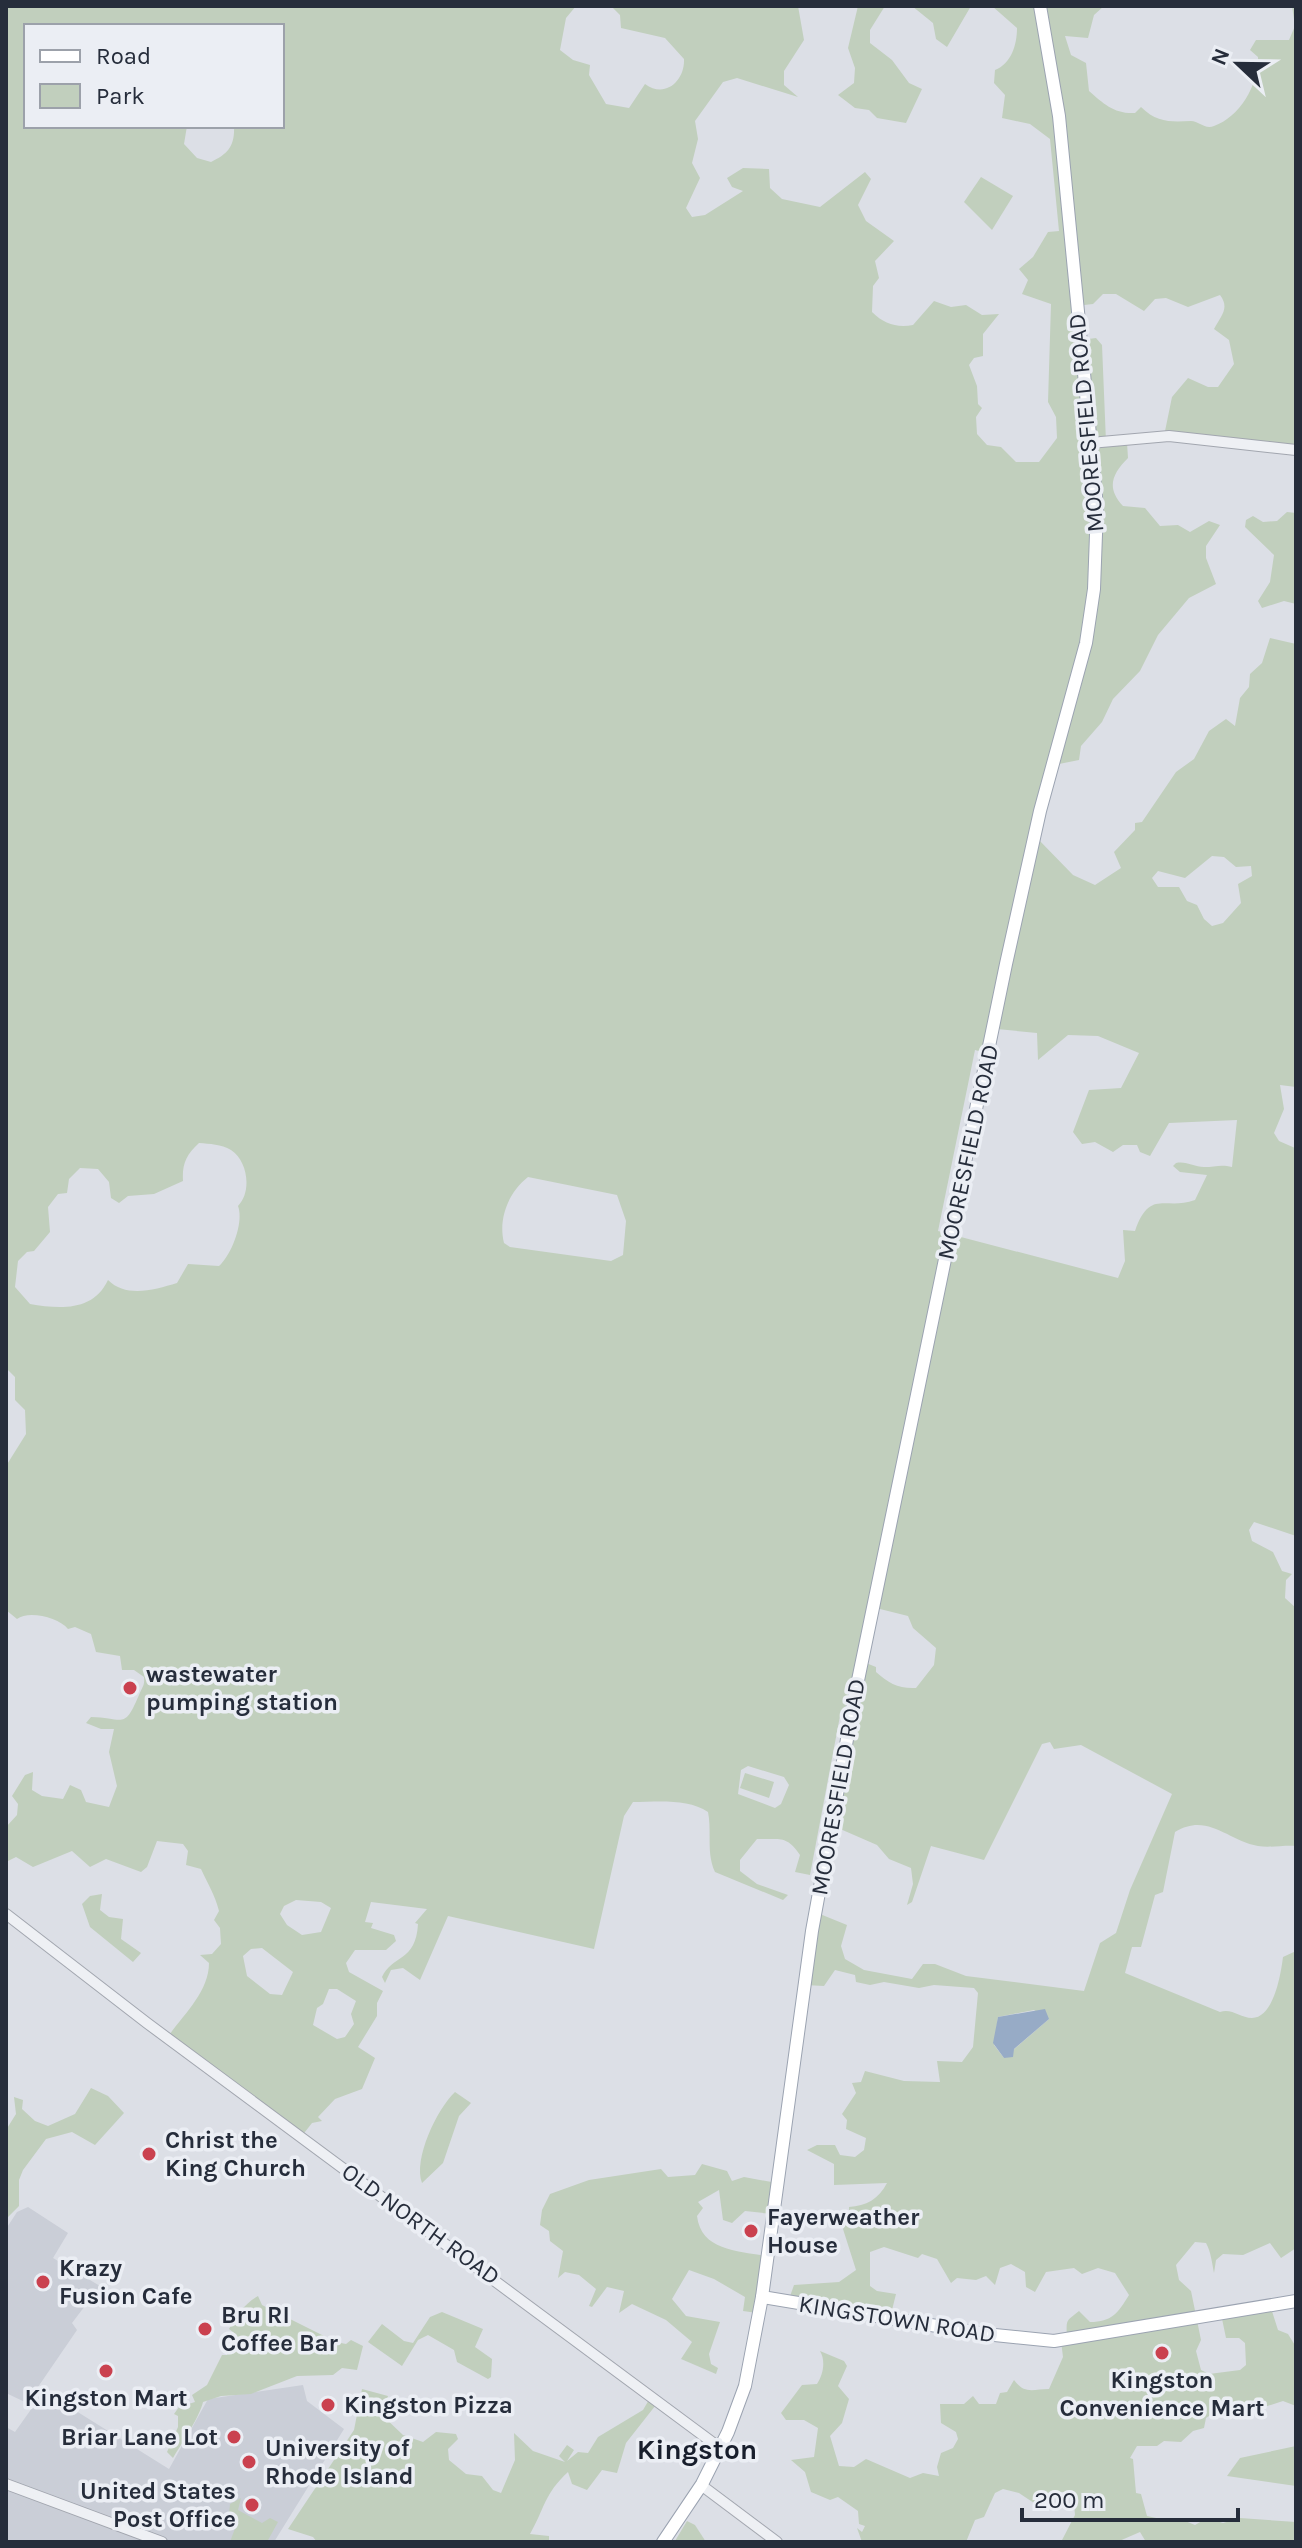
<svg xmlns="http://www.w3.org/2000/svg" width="1302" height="2548" font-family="Karla,sans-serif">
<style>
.built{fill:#caced7}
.green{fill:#c1cfbd;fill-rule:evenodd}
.water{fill:#97abc6}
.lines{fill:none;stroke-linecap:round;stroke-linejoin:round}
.minor-casing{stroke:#a2a6af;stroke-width:12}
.major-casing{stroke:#9ba3b1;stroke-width:14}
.minor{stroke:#eef0f4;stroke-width:10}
.major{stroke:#fff;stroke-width:12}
.poi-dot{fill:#ca414f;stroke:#ebeef4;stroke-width:3}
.labels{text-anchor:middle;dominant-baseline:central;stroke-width:7;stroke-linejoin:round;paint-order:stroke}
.street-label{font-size:24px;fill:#262d3b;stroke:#ebeef4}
.poi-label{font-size:24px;font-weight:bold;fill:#262d3b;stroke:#ebeef4;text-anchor:start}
.quarter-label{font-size:28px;font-weight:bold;fill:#181e2c;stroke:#ebeef4}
</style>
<rect width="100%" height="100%" fill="#dcdfe6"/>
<g class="built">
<path d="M28 2207 68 2233 53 2258 100 2286 72 2323 77 2330 27 2403 6 2393V2229L17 2212Z"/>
<path d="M303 2385 307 2401 344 2429 274 2542H6V2427L15 2432 44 2391 169 2469 208 2399Z"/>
</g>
<g class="green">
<path d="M6 6H576L566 18 560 50 573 60 590 65 589 75 606 104 629 108 645 84C665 99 685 81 684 59L665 38 621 28 620 15 611 6H798L804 40 784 71V85L798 97 737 78 723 82 695 121 698 139 692 163 700 178 686 208 692 217 705 215 743 191 732 187 727 178 743 168 769 169 770 188 782 199 820 207 865 172 871 179 858 205 866 221 894 241 875 261 879 278 873 286 872 312C884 324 897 328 913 325L934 301 951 307 966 305 982 315 999 314 983 334V356L974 358 969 365 977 386 978 404 982 408 976 417 977 434 987 445 1001 447 1016 462H1039L1057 438 1056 417 1048 402 1051 304 1022 294 1028 280 1019 269 1033 257 1048 232 1059 231 1050 139 1030 124 1002 118 1005 95 994 83 995 70C1011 64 1017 45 1017 28L992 6H1104L1094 15 1088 38 1065 36 1071 55 1086 63 1089 91C1104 104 1114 114 1135 113L1141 107C1157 123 1172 122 1191 121 1199 121 1205 130 1214 126 1240 117 1259 84 1258 57L1250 50 1256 40H1289L1295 26 1292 6H1296V451L1164 436 1172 397 1188 378 1208 387H1218L1234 364 1229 340 1214 329C1221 316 1230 308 1220 295L1188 307 1166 298 1155 299 1144 311 1116 294H1103L1093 304 1075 306 1081 340 1096 338 1102 345 1106 442 1127 443 1128 458C1112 474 1106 488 1123 506L1145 508 1160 526 1178 525 1190 532 1209 521 1220 525 1206 546V558L1216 584 1189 598 1158 635 1140 671 1113 699 1102 722 1081 746 1079 760 1059 764 1038 839 1073 875 1095 885 1121 868 1114 852 1135 830V823L1142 822 1176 772 1194 759 1209 731 1226 719 1235 726 1240 698 1249 687 1250 674 1262 663 1270 638 1296 644V1087L1280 1085 1284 1109 1274 1133 1279 1141 1295 1148 1296 1153V1536L1254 1522 1249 1530 1252 1541 1273 1552 1282 1571 1292 1574 1286 1580 1285 1598 1296 1608V1846C1283 1845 1270 1848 1258 1846 1227 1840 1207 1812 1175 1832L1163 1892 1155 1895 1141 1947H1132L1125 1973 1220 2012C1232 2008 1240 2018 1252 2018 1274 2018 1281 1973 1283 1957L1296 1951V2248L1281 2258 1270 2243 1243 2255 1223 2254 1216 2260 1214 2273C1212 2263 1211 2252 1206 2243L1195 2242 1176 2265 1179 2280 1191 2291 1201 2340 1196 2351 1201 2370 1209 2374 1240 2370 1246 2365 1245 2343 1239 2338H1226L1221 2314 1270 2305 1278 2330 1288 2334 1296 2347V2406L1283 2401 1255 2410 1212 2414 1206 2418 1204 2428 1193 2431 1181 2442 1164 2441 1157 2446H1137L1130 2458 1133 2459 1136 2493 1141 2494 1147 2516 1170 2521 1178 2518 1195 2525 1207 2518 1223 2523 1240 2518 1296 2522V2542H1146L1140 2532 1117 2542H1061L1075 2515 1073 2492H1060L1037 2505 1019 2493 1003 2489 995 2493 984 2517 975 2520 966 2542H862L857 2528 862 2532 865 2526 859 2524 858 2511 838 2497 830 2500 811 2492 805 2472 791 2460 814 2457 818 2428 804 2420H786L781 2413 802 2385 817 2384C823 2375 826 2361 820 2351L844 2361 847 2366 838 2386 849 2399 842 2423 830 2436 839 2466 854 2467 866 2459 910 2478 923 2473 939 2476 937 2467 941 2453 953 2448 958 2439 956 2432 941 2423 940 2404H964L973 2396 979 2404H996L1000 2393 1007 2392 1014 2380C1025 2395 1033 2389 1049 2389L1063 2357 1061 2341 1067 2338C1066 2318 1066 2322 1079 2311L1090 2322C1112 2322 1118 2313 1129 2295L1115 2273 1098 2268 1082 2274 1074 2268 1046 2272 1035 2292 1026 2287 1025 2272 1011 2264 1000 2268 995 2285 986 2276 976 2280 957 2278 951 2283 937 2259 922 2254 918 2258 884 2247 870 2252V2286L877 2291 896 2294 891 2314 788 2302 794 2285 839 2282 856 2270 843 2229 849 2220V2207C866 2206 879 2199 887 2183L834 2185V2164L807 2150 817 2145H835L840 2155 855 2157 864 2150 866 2138 846 2129 847 2120 842 2114 856 2093 852 2083 861 2082 865 2071 904 2081 940 2082 937 2061 962 2062 973 2047 978 1993 974 1988 934 1985 919 1988 884 1982 870 1985 856 1982 855 1975 835 1970 824 1986 805 1985 815 1912 847 1925 841 1946 845 1959 864 1970 912 1979 923 1964H935L966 1976 1084 1991 1100 1943 1116 1933 1130 1890 1172 1794 1081 1745 1054 1749 1050 1742 1042 1744 984 1860 931 1846 912 1902 907 1905 913 1884 911 1868 889 1859 877 1845 831 1825 848 1718 840 1716 810 1875 795 1872 800 1855C786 1834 779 1840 757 1839L740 1860V1871L757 1884 788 1895 783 1900 715 1872C706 1853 712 1832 708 1812 688 1798 656 1802 633 1802L624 1816 594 1949 448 1916 420 1980 403 1968 391 1970 385 1983 382 1977C392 1955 416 1962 418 1924L415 1923 427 1909 371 1902 365 1922 373 1923 371 1928 394 1935 396 1941 386 1950H355L346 1963 349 1972 383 1991 377 2003V2016L358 2047 375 2058 362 2089 335 2099 318 2117 322 2121 312 2123 301 2137 167 2038C183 2015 209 1992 209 1963L200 1955 212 1954 221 1944 220 1928 214 1920 219 1911C215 1895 208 1884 201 1869L186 1865 188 1851 183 1844 157 1841 147 1867 141 1872 106 1859 90 1867 72 1851 33 1867 16 1857 6 1862V1827L17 1815 18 1804 12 1796 25 1775 33 1772 32 1790 42 1796 63 1799 70 1785 81 1790 86 1802 109 1807 117 1786 109 1752 114 1729H101L86 1723 91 1717C125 1718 124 1730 139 1695 142 1687 145 1686 144 1677L134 1670H122L120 1656 96 1652 91 1634 75 1627 68 1629C59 1618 29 1610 17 1619L6 1610V1466L26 1434 25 1410 15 1400V1377L6 1368ZM26 26H282V126H234C235 146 228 154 211 162L197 158 184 144 187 126H26ZM1212 856 1224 857 1236 867 1251 866 1252 876 1238 884 1241 903 1223 923 1212 926 1204 919 1197 905 1187 901 1179 887H1158L1152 878 1158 871 1185 878ZM997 1029 1037 1033 1038 1060 1068 1035 1098 1036 1139 1053 1121 1088 1089 1090 1073 1132 1082 1144 1095 1142 1113 1152 1123 1145H1137L1140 1152 1150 1156 1169 1123 1237 1120 1232 1167C1221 1164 1215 1167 1204 1167 1194 1167 1187 1161 1176 1163L1173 1166 1180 1172 1207 1175 1195 1200C1165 1211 1150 1188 1135 1231L1123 1230 1125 1261 1118 1278 938 1231 975 1050 993 1055ZM199 1143C210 1144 221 1144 231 1150 248 1161 252 1192 238 1206 244 1222 232 1254 219 1266L188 1264 177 1283C154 1290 126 1298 108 1280 93 1312 59 1309 30 1304L15 1287 18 1261 27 1252 34 1251 50 1232 48 1207 58 1194 67 1193 69 1179 80 1168 98 1169 109 1182 111 1198 119 1203 128 1196 154 1194 183 1181C182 1164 186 1155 199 1143ZM528 1177 617 1195 626 1221 623 1255 611 1261 510 1247 504 1243C498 1219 508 1193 528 1177ZM872 1607 908 1616 913 1628 936 1648 934 1665 916 1688C899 1689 888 1683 876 1672V1667L861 1661ZM748 1766 784 1777 789 1785 781 1804 775 1808 738 1794 741 1770ZM296 1900 321 1902 331 1908 321 1932 302 1935 287 1925 280 1914 284 1906ZM262 1948 293 1972 282 1995 270 1994 247 1976 243 1956 251 1949ZM329 1989H337L356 2001 351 2014 354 2024 345 2037 337 2039 313 2025 317 2008 323 2004ZM1034 2010 1049 2019 1004 2058 994 2045 998 2017Z"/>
<path d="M858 6H885L870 30V43L892 60 909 83 922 89 906 123 877 118 869 110 855 108 838 95 854 83 855 68 848 48Z"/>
<path d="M912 6H971L947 47 936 39 933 23Z"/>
<path d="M981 177 1013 196 992 230 964 202Z"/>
<path d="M1287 512 1296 513V604L1284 601 1262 608 1258 601 1270 582 1274 555 1245 527 1246 520 1253 516 1263 522 1277 521Z"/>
<path d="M745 1773 774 1782 769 1798 740 1788Z"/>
<path d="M102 1894 100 1910 109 1917 123 1919 121 1939 141 1953 133 1962 90 1927 82 1904 90 1896Z"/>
<path d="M91 2088 108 2096 124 2113 95 2145 72 2132 46 2139 23 2170 19 2180V2206L6 2219V2130L16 2114 14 2097 23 2100 22 2109 35 2121 48 2126 75 2114Z"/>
<path d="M455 2092 471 2103 459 2116 443 2163 422 2183C413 2159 437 2109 455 2092Z"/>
<path d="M702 2164 727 2171 732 2181 744 2177 777 2183 772 2214 745 2211 732 2223 723 2220 719 2190 698 2202 703 2208 697 2216C701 2251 739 2251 766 2256L757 2313 743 2311 745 2297 714 2279 689 2270 672 2299 686 2316 720 2322 709 2354 711 2364 718 2368 716 2374 681 2359 692 2342 666 2320 632 2304 619 2313 624 2291 607 2287 592 2307 589 2306 596 2289 579 2275 565 2272 558 2278 563 2251 550 2241 549 2231 540 2225 542 2210 550 2194 589 2180 661 2169 668 2177 695 2175Z"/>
<path d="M258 2296 262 2305 336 2342 346 2344 351 2340 363 2346 357 2370 342 2368 333 2375 297 2376 251 2394 221 2396 203 2402C200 2416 182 2443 173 2458L167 2452 178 2427V2416L174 2414 179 2407 195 2402 192 2395 207 2385 222 2355H227L237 2335 229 2329C237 2315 244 2304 258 2296Z"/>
<path d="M442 2312 483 2329 475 2347 492 2359 491 2377 488 2379 457 2362 454 2350 428 2335 418 2340 402 2366 368 2342 382 2324 404 2341 413 2343 430 2317Z"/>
<path d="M362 2389 388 2396 382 2415 403 2435 423 2442 436 2432 456 2434 458 2439 448 2449 449 2460 466 2474 482 2476 493 2490 501 2493 515 2460 514 2433 533 2451 565 2462 559 2456 567 2445 574 2450 567 2461 578 2452 588 2453 598 2437 643 2410 650 2398 659 2401 626 2443 617 2473 602 2470 587 2490 572 2484 568 2472C544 2494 545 2508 530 2534L549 2536V2542H317L313 2537 288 2529 354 2430Z"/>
<path d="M1296 2446V2486L1227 2476 1240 2458Z"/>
<path d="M241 2498 238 2510 262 2523 270 2518 278 2522 267 2542H230L238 2520 229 2514 230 2504Z"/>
<path d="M687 2521 695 2525 706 2542 675 2541Z"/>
</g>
<path class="water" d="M1045 2009 1049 2019 1014 2049 1013 2057 1004 2058 993 2043 998 2017Z"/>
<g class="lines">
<g class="minor-casing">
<g id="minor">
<path d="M1090 443 1169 436 1296 450"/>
<path d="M6 1914 147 2023 720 2448"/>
<path d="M6 2484 162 2542"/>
<path d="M701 2485 777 2542"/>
</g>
</g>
<g class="major-casing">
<g id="major">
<path d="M762 2297 985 2334 1054 2341 1296 2301"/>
<path d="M663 2542 702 2484 728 2432 745 2386 762 2297 812 1931 856 1690 1006 964 1040 811 1086 643 1094 589 1097 507 1059 116 1040 6"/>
</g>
</g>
<use href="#minor" class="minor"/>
<use href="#major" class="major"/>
</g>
<g class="poi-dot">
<circle cx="130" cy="1688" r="8"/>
<circle cx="149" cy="2154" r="8"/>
<circle cx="751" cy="2231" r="8"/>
<circle cx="43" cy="2282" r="8"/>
<circle cx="205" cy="2329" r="8"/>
<circle cx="1162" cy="2353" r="8"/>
<circle cx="106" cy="2371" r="8"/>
<circle cx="328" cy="2405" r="8"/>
<circle cx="234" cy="2437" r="8"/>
<circle cx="249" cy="2462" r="8"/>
<circle cx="252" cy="2505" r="8"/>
</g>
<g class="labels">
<g class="street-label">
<text transform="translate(1086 423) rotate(-95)">MOORESFIELD ROAD</text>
<text transform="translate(968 1152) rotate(-78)">MOORESFIELD ROAD</text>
<text transform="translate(838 1787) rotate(-80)">MOORESFIELD ROAD</text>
<text transform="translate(421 2224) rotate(36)">OLD NORTH ROAD</text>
<text transform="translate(897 2319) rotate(9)">KINGSTOWN ROAD</text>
</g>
<g class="poi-label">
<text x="146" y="1674">wastewater<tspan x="146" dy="28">pumping station</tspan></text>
<text x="165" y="2140">Christ the<tspan x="165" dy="28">King Church</tspan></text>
<text x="767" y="2217">Fayerweather<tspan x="767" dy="28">House</tspan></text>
<text x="59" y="2268">Krazy<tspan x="59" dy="28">Fusion Cafe</tspan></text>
<text x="221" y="2315">Bru RI<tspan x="221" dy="28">Coffee Bar</tspan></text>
<text x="1162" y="2380" text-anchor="middle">Kingston<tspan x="1162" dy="28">Convenience Mart</tspan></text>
<text x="106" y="2398" text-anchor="middle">Kingston Mart</text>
<text x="344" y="2405">Kingston Pizza</text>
<text x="218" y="2437" text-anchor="end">Briar Lane Lot</text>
<text x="265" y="2448">University of<tspan x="265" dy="28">Rhode Island</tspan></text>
<text x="236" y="2491" text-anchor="end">United States<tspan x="236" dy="28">Post Office</tspan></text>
</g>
<g class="quarter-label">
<text x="697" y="2449">Kingston</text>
</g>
</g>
<rect width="1302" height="2548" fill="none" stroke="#262d3b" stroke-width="16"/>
<rect x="24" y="24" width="260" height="104" fill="#ebeef4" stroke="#9ca1aa" stroke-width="2"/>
<rect x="40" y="50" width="40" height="12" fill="#ffffff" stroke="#9ca1aa" stroke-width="2"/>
<text x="96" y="64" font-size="24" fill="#262d3b">Road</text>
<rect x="40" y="84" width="40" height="24" fill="#c1cfbd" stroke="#9ca1aa" stroke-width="2"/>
<text x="96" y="104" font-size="24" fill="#262d3b">Park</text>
<g transform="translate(1238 64) rotate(292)" stroke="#ebeef4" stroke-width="6" paint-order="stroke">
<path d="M0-6L14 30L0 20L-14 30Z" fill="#262d3b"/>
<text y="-12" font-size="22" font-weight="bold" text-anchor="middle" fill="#262d3b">N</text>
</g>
<path d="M1022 2508v12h216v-12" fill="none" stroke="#262d3b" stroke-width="4"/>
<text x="1034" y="2508" font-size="24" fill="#262d3b" stroke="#ebeef4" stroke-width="6" paint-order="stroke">200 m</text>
</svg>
